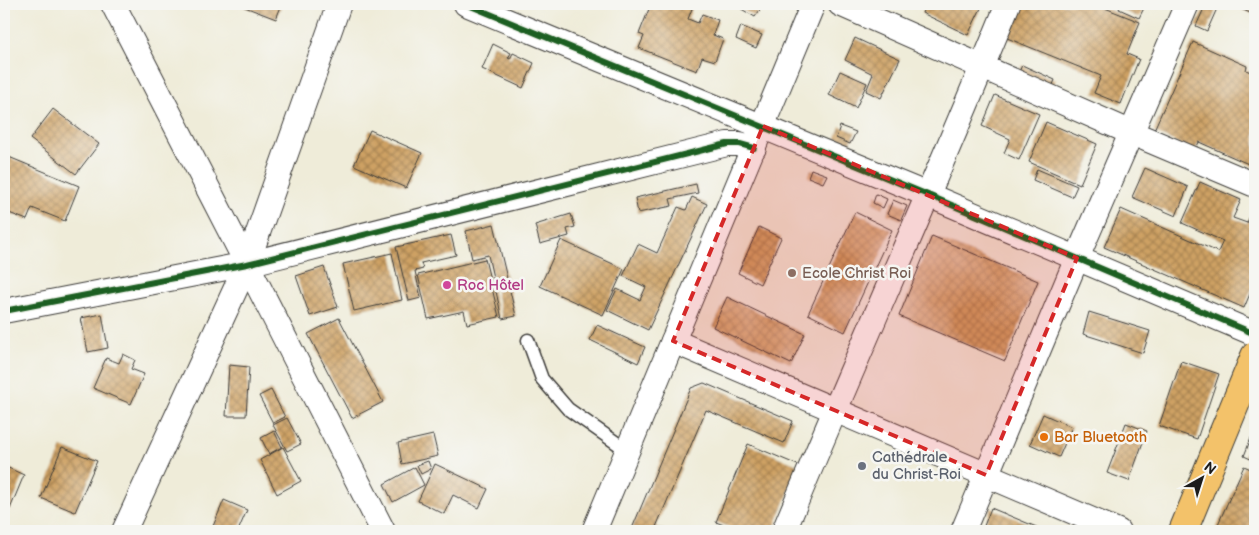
<svg xmlns="http://www.w3.org/2000/svg" width="1259" height="535" font-family="'Balsamiq Sans',sans-serif">
<style>
.building{fill:url(#building-cross-hatch)}
.lines{fill:none;stroke-linecap:round;stroke-linejoin:round}
.lane-casing{stroke:#3c3b38;stroke-width:15}
.street-casing{stroke:#3c3b38;stroke-width:26}
.primary-casing{stroke:#3c3b38;stroke-width:30}
.lane{stroke:#fff;stroke-width:12}
.street{stroke:#fff;stroke-width:24}
.primary{stroke:#f3c26a;stroke-width:28}
.cycleway-casing{stroke:#f6f6f2;stroke-width:9}
.cycleway{stroke:#1b5e20;stroke-width:6}
.marked{fill:#d62828;fill-opacity:0.2;stroke:#d62828;stroke-width:4;stroke-dasharray:10 6;stroke-linejoin:round}
.education-dot{fill:#8d6e63;stroke:#f6f6f2;stroke-width:2}
.hotel-dot{fill:#d1479c;stroke:#f6f6f2;stroke-width:2}
.food-dot{fill:#e8710a;stroke:#f6f6f2;stroke-width:2}
.worship-dot{fill:#6b7280;stroke:#f6f6f2;stroke-width:2}
.labels{text-anchor:middle;dominant-baseline:central;stroke-width:5;stroke-linejoin:round;paint-order:stroke}
.education-label{font-size:15px;fill:#785e54;stroke:#f6f6f2;text-anchor:start}
.hotel-label{font-size:15px;fill:#b23c85;stroke:#f6f6f2;text-anchor:start}
.food-label{font-size:15px;fill:#c56008;stroke:#f6f6f2;text-anchor:start}
.worship-label{font-size:15px;fill:#5b616d;stroke:#f6f6f2;text-anchor:start}
</style>
<defs>
<pattern id="building-cross-hatch" width="8" height="8" patternUnits="userSpaceOnUse" patternTransform="scale(1.25)"><rect width="8" height="8" fill="#cea163"/><path d="M0 0l8 8M0 8l8-8" fill="none" stroke="#a68251"/></pattern>
</defs>
<rect width="100%" height="100%" fill="#f6f6f2"/>
<filter id="ink" filterUnits="userSpaceOnUse"><feTurbulence type="fractalNoise" baseFrequency=".02" numOctaves="2"/><feDisplacementMap in="SourceGraphic" scale="10" xChannelSelector="R" yChannelSelector="G"/><feConvolveMatrix kernelMatrix="1 2 1 2 8 2 1 2 1" color-interpolation-filters="sRGB"/></filter>
<filter id="wash" filterUnits="userSpaceOnUse"><feTurbulence type="fractalNoise" baseFrequency=".0096" numOctaves="4" result="noise"/><feDisplacementMap in="SourceGraphic" scale="20" xChannelSelector="R" yChannelSelector="G"/><feGaussianBlur stdDeviation="1.12" result="paint"/><feColorMatrix in="noise" values="0 0 0 0 0 0 0 0 0 0 0 0 0 0 0 0 0 1.4 0 .05"/><feComposite in="paint" operator="in"/></filter>
<g filter="url(#wash)">
<rect width="100%" height="100%" fill="#efecd9"/>
<g id="blocks">
<g class="building">
<path d="M237 4H282L276 19Z"/>
<path d="M651 4H687L693 6 688 19 698 23 702 14 718 20 713 35 723 39 715 61 702 57 697 71 639 48 644 36 639 34Z"/>
<path d="M740 4H764L755 17 738 7Z"/>
<path d="M926 4H983L968 35 922 13Z"/>
<path d="M1021 4H1095L1140 22 1127 54 1139 59 1121 104 1094 93 1101 76 1007 38Z"/>
<path d="M1121 4H1146L1139 18 1119 9Z"/>
<path d="M1206 4H1219L1207 31 1196 26Z"/>
<path d="M1229 4H1255V15Z"/>
<path d="M741 26 762 35 756 48 736 39Z"/>
<path d="M855 38 900 59 881 98 866 91 873 74 845 60Z"/>
<path d="M1193 42 1247 66 1246 70 1255 74V167L1199 142 1195 151 1153 132Z"/>
<path d="M493 44 511 53 508 58 510 59 513 53 534 63 523 88 482 69Z"/>
<path d="M1022 65 1055 80 1052 87 1019 72Z"/>
<path d="M840 71 867 83 856 108 829 95Z"/>
<path d="M995 95 1039 114 1019 160 1004 153 1010 139 982 126Z"/>
<path d="M53 109 99 144 76 174 30 139Z"/>
<path d="M1046 122 1097 144 1080 184 1029 162Z"/>
<path d="M840 126 856 132 850 144 836 138Z"/>
<path d="M370 130 422 153 406 188 354 165Z"/>
<path d="M4 155 79 186 65 221 32 208 27 220 4 211 9 199 4 196Z"/>
<path d="M1145 168 1188 187 1176 216 1132 197Z"/>
<path d="M811 169 827 175 823 183 808 177Z"/>
<path d="M1037 169 1077 186 1072 197 1033 180Z"/>
<path d="M1200 182 1241 200 1233 218 1247 223 1255 204V282L1244 308 1104 247 1121 209 1218 252 1223 241 1182 223Z"/>
<path d="M696 184 698 193 670 199 672 206 638 213 635 198Z"/>
<path d="M876 194 887 199 883 208 873 203Z"/>
<path d="M692 197 707 204 648 330 607 310 617 289 640 300 646 287 623 276 638 244 657 253 678 207 686 210Z"/>
<path d="M893 200 907 206 901 220 887 214Z"/>
<path d="M855 212 892 230 845 332 808 314Z"/>
<path d="M571 214 575 227 567 229 569 236 540 244 535 225Z"/>
<path d="M494 224 516 316 502 319 488 255 472 259 466 231Z"/>
<path d="M759 227 781 238 760 284 738 273Z"/>
<path d="M451 235 456 255 421 263 423 269 415 271 421 298 409 301 396 247Z"/>
<path d="M932 236 1038 281 1005 361 899 316Z"/>
<path d="M561 240 624 269 603 315 540 286Z"/>
<path d="M392 253 402 300 354 311 343 264Z"/>
<path d="M485 259 499 317 467 324 464 311 428 319 418 275Z"/>
<path d="M324 267 338 307 310 316 296 276Z"/>
<path d="M727 297 805 334 791 364 713 327Z"/>
<path d="M1089 312 1150 331 1143 353 1083 334Z"/>
<path d="M102 314 108 348 88 352 81 318Z"/>
<path d="M339 318 383 402 352 418 308 334Z"/>
<path d="M597 325 645 347 638 363 590 340Z"/>
<path d="M123 354 135 360 131 369 144 374 131 404 93 388 106 358 119 363Z"/>
<path d="M1181 361 1219 374 1197 439 1159 426Z"/>
<path d="M229 365 249 367 246 416H226Z"/>
<path d="M704 383 793 421 784 443 706 410 656 527 667 531H631L691 388Z"/>
<path d="M271 390 285 417 273 423 259 396Z"/>
<path d="M1043 414 1072 427 1059 457 1030 444Z"/>
<path d="M287 418 301 444 287 451 273 425Z"/>
<path d="M1126 423 1147 431 1129 481 1107 473Z"/>
<path d="M1255 428V461L1244 456Z"/>
<path d="M274 431 282 447 269 454 261 438Z"/>
<path d="M433 435 438 456 402 464 398 443Z"/>
<path d="M748 444 800 466 773 531H739L716 522Z"/>
<path d="M62 447 97 461 75 512 41 498Z"/>
<path d="M283 447 301 481 277 494 260 460Z"/>
<path d="M428 461 431 469 421 474 417 465Z"/>
<path d="M435 464 488 489 479 508 453 495 444 514 418 501Z"/>
<path d="M4 466 24 475 10 509 4 506Z"/>
<path d="M1244 466 1255 471V527L1253 531H1215Z"/>
<path d="M415 467 424 485 393 502 384 484Z"/>
<path d="M224 500 247 510 238 531H211Z"/>
<path d="M991 508 1046 531H982Z"/>
</g>
</g>
</g>
<g filter="url(#ink)">
<use href="#blocks" fill-opacity="0" stroke="#3c3b38" stroke-width="1"/>
<g class="lines">
<g class="lane-casing">
<path id="lane" d="M528 340 542 379 568 409 628 451"/>
</g>
<g class="street-casing">
<g id="street">
<path d="M113 4 247 264 383 531"/>
<path d="M466 4 928 195 1255 334"/>
<path d="M840 4 1132 133 1255 185"/>
<path d="M4 311 247 264 727 144H740L754 148"/>
<path d="M673 341 1118 531"/>
<path d="M124 531 247 264 339 4"/>
<path d="M594 531 813 4"/>
<path d="M784 531C857 355 936 181 1008 4"/>
<path d="M963 531 1077 258 1187 4"/>
</g>
</g>
<g class="primary-casing">
<path id="primary" d="M1183 531 1255 356"/>
</g>
<use href="#lane" class="lane"/>
<use href="#street" class="street"/>
<use href="#primary" class="primary"/>
<g class="cycleway-casing">
<g id="cycleway">
<path d="M466 4 928 195 1255 334"/>
<path d="M4 311 247 264 727 144H740L754 148"/>
</g>
</g>
<use href="#cycleway" class="cycleway"/>
</g>
</g>
<path class="marked" d="M763 126 1077 258 986 475 673 341Z"/>
<circle class="education-dot" cx="792" cy="273" r="5"/>
<circle class="hotel-dot" cx="447" cy="285" r="5"/>
<circle class="food-dot" cx="1044" cy="437" r="5"/>
<circle class="worship-dot" cx="862" cy="466" r="5"/>
<g class="labels">
<g class="education-label">
<text x="802" y="273">Ecole Christ Roi</text>
</g>
<g class="hotel-label">
<text x="457" y="285">Roc Hôtel</text>
</g>
<g class="food-label">
<text x="1054" y="437">Bar Bluetooth</text>
</g>
<g class="worship-label">
<text x="872" y="457">Cathédrale<tspan x="872" dy="17">du Christ-Roi</tspan></text>
</g>
</g>
<rect width="1259" height="535" fill="none" stroke="#f6f6f2" stroke-width="20"/>
<g transform="translate(1202 478) rotate(39)" stroke="#f6f6f2" stroke-width="4" paint-order="stroke">
<path d="M0-4L9 19L0 12L-9 19Z" fill="#1c1c1c"/>
<text y="-8" font-size="14" font-weight="bold" text-anchor="middle" fill="#1c1c1c">N</text>
</g>
</svg>
